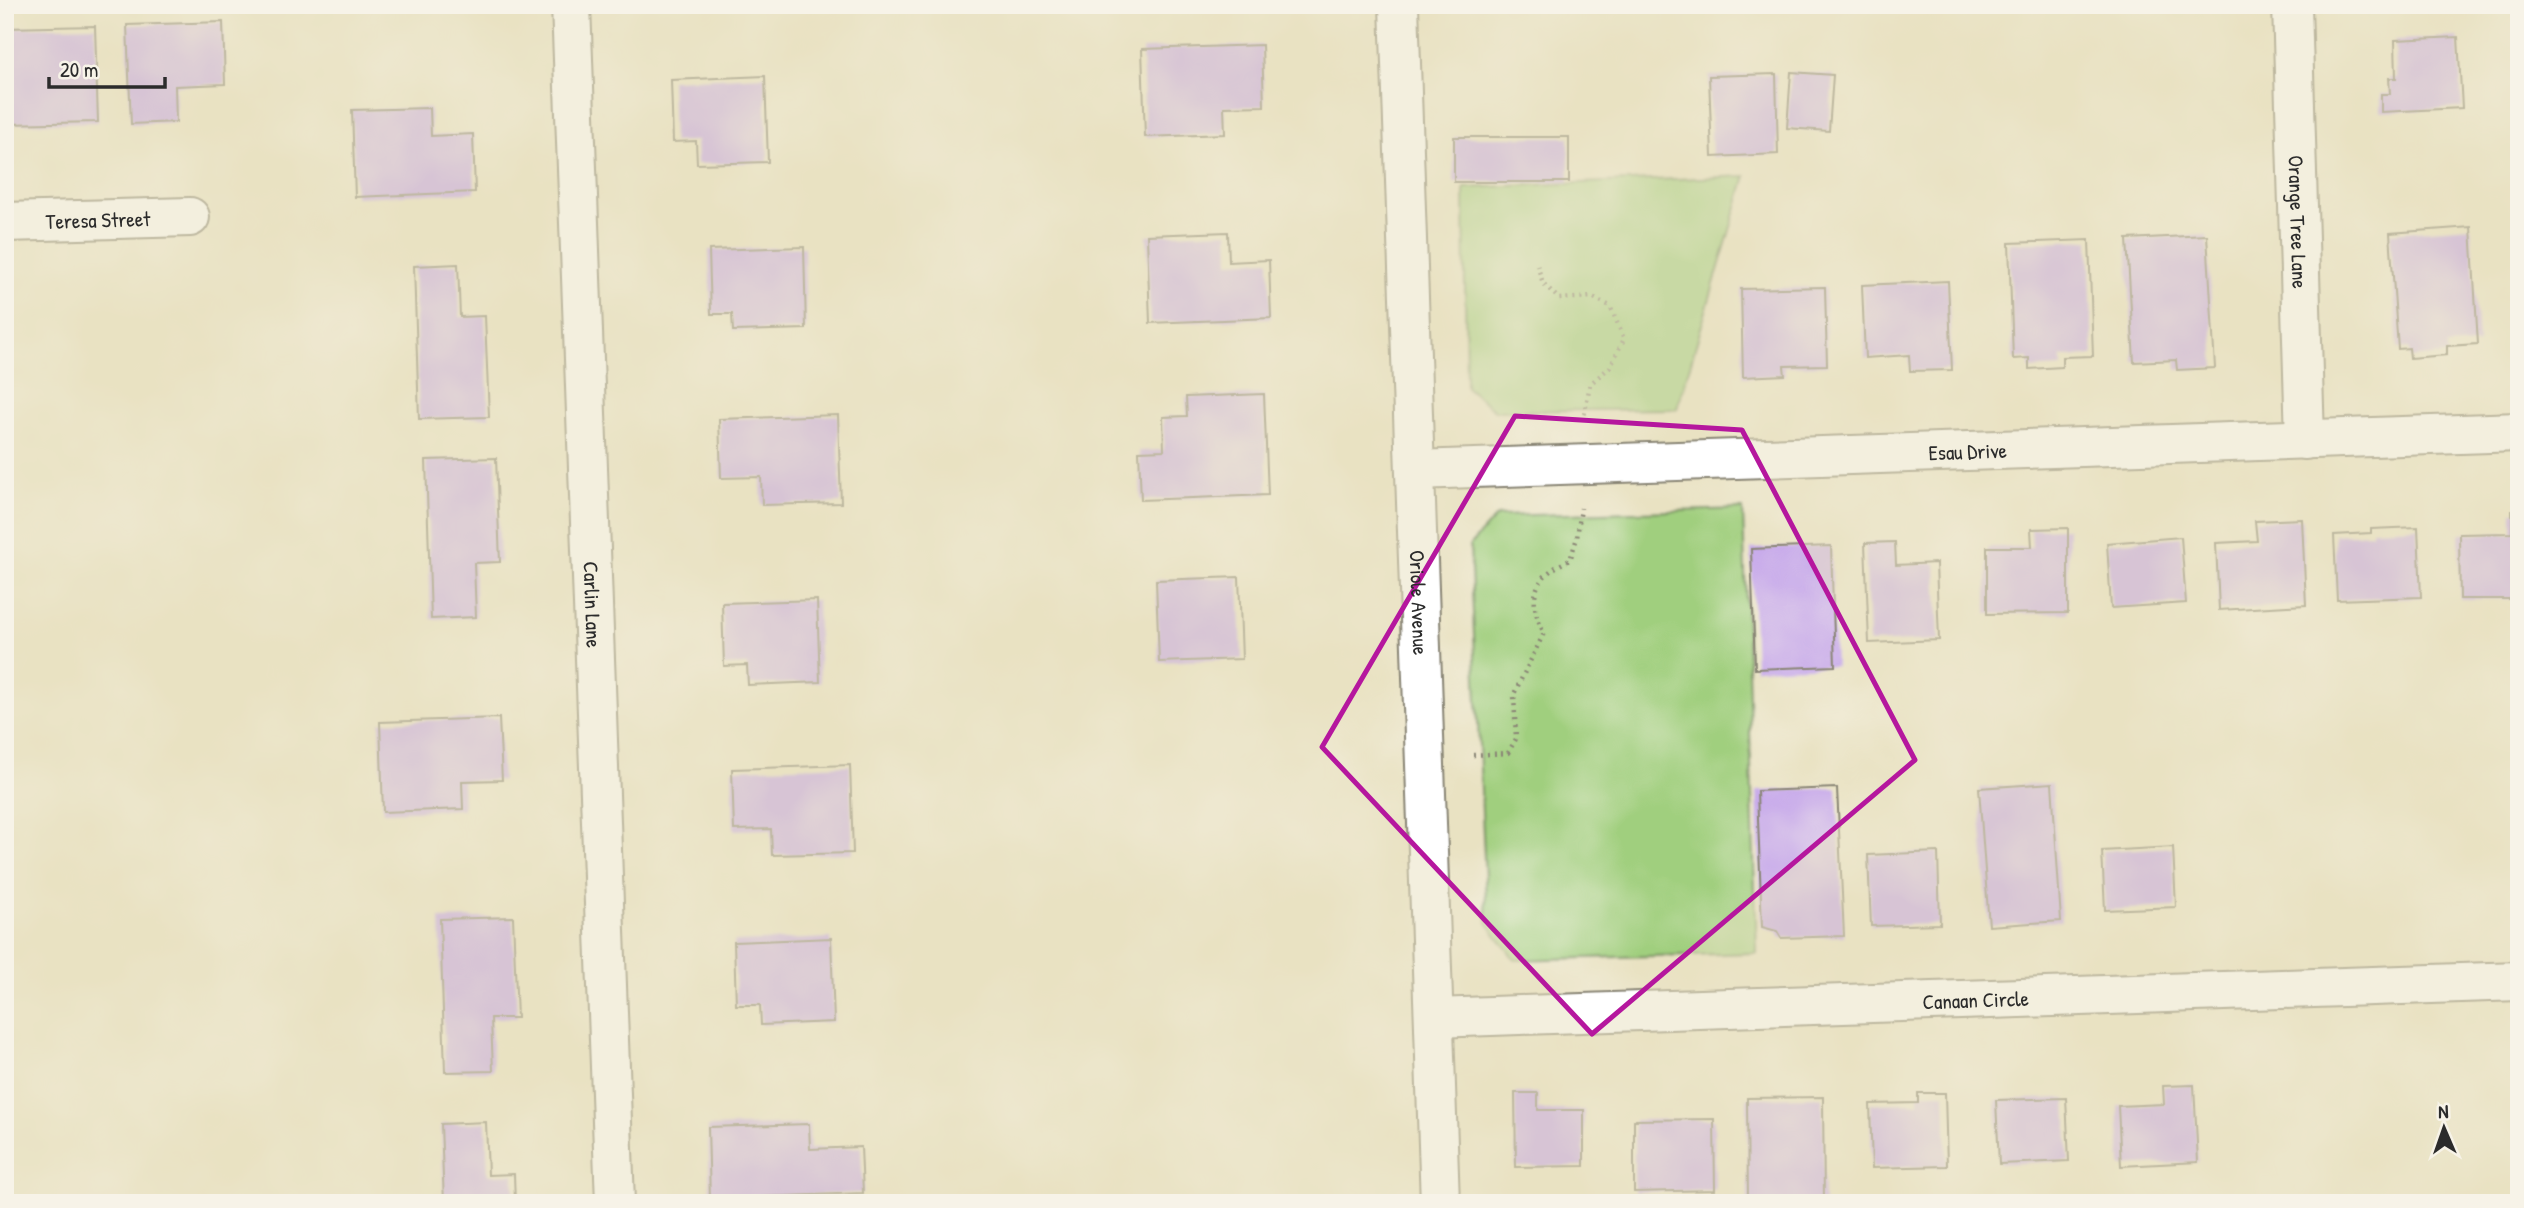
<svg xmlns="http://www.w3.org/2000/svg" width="2524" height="1208" font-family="'Patrick Hand',sans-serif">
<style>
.green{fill:#a0cf7e;stroke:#667d54;stroke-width:2}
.building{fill:#c1a0eb}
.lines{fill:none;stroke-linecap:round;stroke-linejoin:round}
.minor-casing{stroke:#8a8676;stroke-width:42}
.path{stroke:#8a8676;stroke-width:4.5;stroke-dasharray:2 5;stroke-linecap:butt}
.minor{stroke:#fff;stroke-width:38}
.marked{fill:none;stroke:#b5179e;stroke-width:5;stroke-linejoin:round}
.labels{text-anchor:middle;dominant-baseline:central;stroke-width:6;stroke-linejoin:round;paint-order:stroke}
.street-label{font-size:21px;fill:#2b2b2b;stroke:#f7f3e8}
</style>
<rect width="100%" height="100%" fill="#f7f3e8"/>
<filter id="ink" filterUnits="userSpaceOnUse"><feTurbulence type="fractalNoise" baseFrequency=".0143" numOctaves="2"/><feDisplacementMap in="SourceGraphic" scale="14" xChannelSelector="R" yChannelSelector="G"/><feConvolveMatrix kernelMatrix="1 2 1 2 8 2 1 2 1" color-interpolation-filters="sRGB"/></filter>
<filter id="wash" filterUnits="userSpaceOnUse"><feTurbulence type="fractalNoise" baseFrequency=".00686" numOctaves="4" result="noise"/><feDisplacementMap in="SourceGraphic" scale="28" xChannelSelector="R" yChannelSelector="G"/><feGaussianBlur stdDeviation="1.57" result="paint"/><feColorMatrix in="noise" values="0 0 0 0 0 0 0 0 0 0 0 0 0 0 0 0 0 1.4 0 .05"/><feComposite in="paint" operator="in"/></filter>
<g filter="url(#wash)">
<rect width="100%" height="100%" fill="#e9e2c2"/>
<g class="green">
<path d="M1746 176 1677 409 1496 411 1466 387 1464 188Z"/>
<path d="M1743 509 1757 953 1515 960 1487 923 1470 545 1497 516Z"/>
</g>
<g id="blocks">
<g class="building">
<path d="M223 22 225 84 175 86 176 122 131 124 127 25Z"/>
<path d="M95 26 98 122 5 124V28Z"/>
<path d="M2458 37 2462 108 2381 112V94H2390L2389 78H2396L2395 40Z"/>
<path d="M1262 45 1264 106 1224 107 1225 134 1145 137 1142 49Z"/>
<path d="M1791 72 1833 75 1829 131 1787 128Z"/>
<path d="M1776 74 1778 154 1712 157 1709 76Z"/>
<path d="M765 76 768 162 697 164 696 141 673 142 671 80Z"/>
<path d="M430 108 431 136 473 134 475 192 355 197 352 110Z"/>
<rect x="1454" y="137" width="115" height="45"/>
<path d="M2471 227 2478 344 2447 346V355L2410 358 2409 348 2398 349 2390 233Z"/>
<path d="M1228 232 1229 262 1269 260 1271 318 1150 323 1147 235Z"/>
<path d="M2207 235 2215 368 2177 370 2176 360 2134 362 2127 239Z"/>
<path d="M2089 240 2093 356 2062 357V367L2029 369V358L2013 359 2009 243Z"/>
<path d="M804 247 806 329 733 331 732 314H711L709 250Z"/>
<path d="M458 264 460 317 485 316 489 417 419 419 414 266Z"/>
<path d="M1948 281 1952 370 1910 371 1909 355 1865 358 1862 285Z"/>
<path d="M1825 287 1827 365 1784 366 1785 375 1743 377 1741 289Z"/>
<path d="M1264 394 1268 495 1141 500 1139 451 1164 450 1163 417 1187 416 1186 397Z"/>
<path d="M838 415 841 503 762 505 761 477 721 478 719 419Z"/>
<path d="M496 458 500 562 474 563 476 617 431 619 426 460Z"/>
<path d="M2512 511H2519V599H2460L2459 534 2512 533Z"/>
<path d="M2302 519 2306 605 2219 610 2216 543 2257 541 2255 521Z"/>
<path d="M2418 527 2421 597 2337 600 2334 535 2371 533V529Z"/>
<path d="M2068 528V613L1987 614V547H2032L2031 529Z"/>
<path d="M2181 537 2186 603 2111 608 2107 543Z"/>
<path d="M1895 542 1896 565 1936 563 1939 640 1869 643 1865 543Z"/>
<path d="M1831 546 1835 666 1755 669 1751 549Z"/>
<path d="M1239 577 1242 659 1159 662 1156 580Z"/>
<path d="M817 600 820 682 748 685 747 665 724 666 722 603Z"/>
<path d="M499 718 502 780 462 781 463 809 383 812 380 722Z"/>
<path d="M850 765 853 853 772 855 771 829 734 830 732 769Z"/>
<path d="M2052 783 2061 921 1989 926 1979 788Z"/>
<path d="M1837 788 1844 936 1781 938 1777 931 1762 927 1757 791Z"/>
<path d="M2173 847 2176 907 2105 910 2102 851Z"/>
<path d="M1938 852 1940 924 1871 926 1868 855Z"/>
<path d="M513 917 517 1018H491L493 1071 445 1072 440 919Z"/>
<path d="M831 938 834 1022 761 1025 760 1005H736L734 942Z"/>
<path d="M2194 1085 2198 1162 2121 1166 2118 1106 2164 1104 2163 1086Z"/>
<path d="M1515 1093H1538V1110H1584V1166L1516 1167Z"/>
<path d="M1918 1093H1945L1947 1166 1872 1168 1870 1104 1918 1103Z"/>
<path d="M1823 1097 1824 1203H1748L1747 1098Z"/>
<path d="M2066 1098 2069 1161 1999 1164 1996 1100Z"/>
<path d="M1714 1119 1715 1190 1634 1192V1120Z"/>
<path d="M486 1122 488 1175 514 1174 515 1203H444L441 1124Z"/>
<path d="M809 1124 810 1149 861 1147 863 1193 710 1199 708 1127Z"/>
</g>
</g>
</g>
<g filter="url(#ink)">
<use href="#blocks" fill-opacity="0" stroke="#8a8676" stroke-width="2"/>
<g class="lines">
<g class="minor-casing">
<g id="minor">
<path id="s1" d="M571 5 615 1203"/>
<path id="s2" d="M1399 5 1440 1203"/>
<path id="s3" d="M2292 5 2305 440"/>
<path id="s4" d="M5 222 190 217"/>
<path id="s5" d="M1415 470 2519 432"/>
<path id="s6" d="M1434 1018 2519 981"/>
</g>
</g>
<g class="path">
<path d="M1537 265 1543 283 1559 299 1592 297 1610 306 1624 339 1610 367 1590 384 1584 417"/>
<path d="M1473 755 1508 753 1516 739 1514 694 1544 633C1526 598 1534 575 1570 560L1577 538 1581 508"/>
</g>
<use href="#minor" class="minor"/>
</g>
</g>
<path d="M0 0H2524V1208H0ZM1515 416 1742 430 1915 760 1592 1034 1322 747Z" fill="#e9e2c2" fill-opacity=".55" fill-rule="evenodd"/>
<path class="marked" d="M1515 416 1742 430 1915 760 1592 1034 1322 747Z"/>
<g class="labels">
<g class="street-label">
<text stroke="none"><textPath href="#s4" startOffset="93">Teresa Street</textPath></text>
<text stroke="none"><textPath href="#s3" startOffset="217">Orange Tree Lane</textPath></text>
<text stroke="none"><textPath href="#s5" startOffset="553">Esau Drive</textPath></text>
<text stroke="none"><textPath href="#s1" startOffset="600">Carlin Lane</textPath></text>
<text stroke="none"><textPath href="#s2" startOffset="598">Oriole Avenue</textPath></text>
<text stroke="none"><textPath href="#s6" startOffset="542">Canaan Circle</textPath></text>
</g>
</g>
<rect width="2524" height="1208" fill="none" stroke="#f7f3e8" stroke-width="28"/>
<g transform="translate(2444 1128) rotate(358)" stroke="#f7f3e8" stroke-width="5" paint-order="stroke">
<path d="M0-5L12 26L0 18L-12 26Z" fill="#2b2b2b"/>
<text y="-10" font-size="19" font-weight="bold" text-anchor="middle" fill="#2b2b2b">N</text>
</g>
<path d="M49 77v10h116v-10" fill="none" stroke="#2b2b2b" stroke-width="3.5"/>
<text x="60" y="77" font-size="21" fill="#2b2b2b" stroke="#f7f3e8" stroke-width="5" paint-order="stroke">20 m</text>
</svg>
